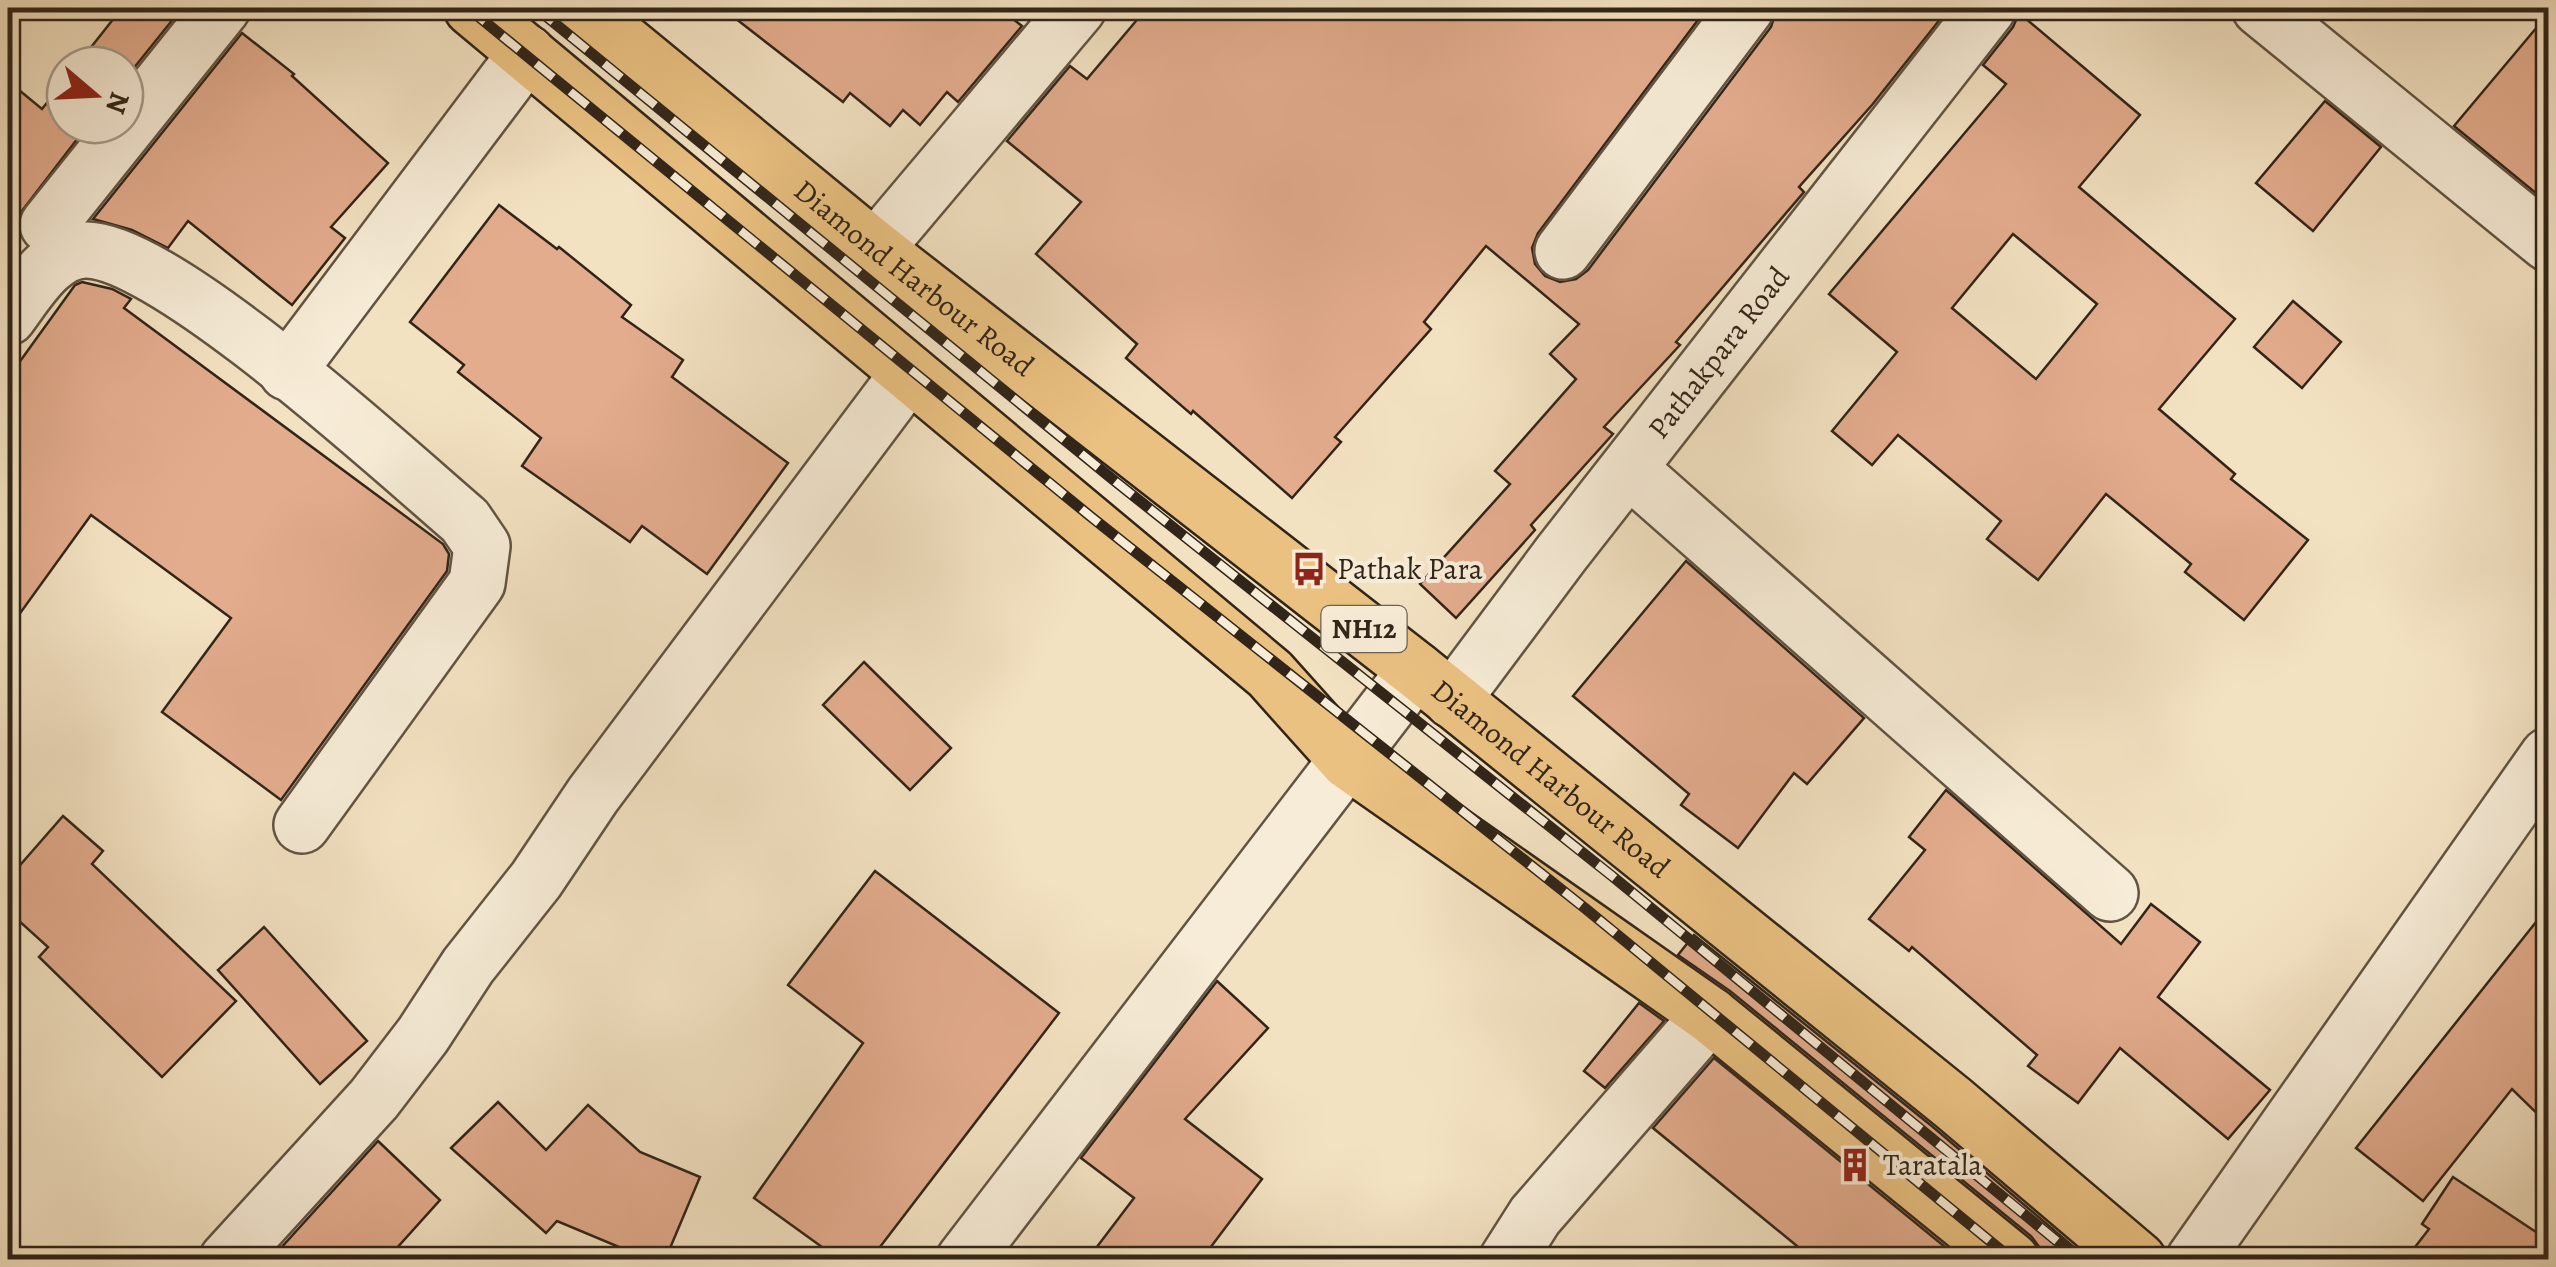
<svg xmlns="http://www.w3.org/2000/svg" width="2556" height="1267" font-family="Alegreya,serif">
<style>
.building{fill:#e3ac8d;stroke:#312519;stroke-width:2.5;fill-rule:evenodd}
.lines{fill:none;stroke-linecap:round;stroke-linejoin:round}
.minor-casing{stroke:#625443;stroke-width:60}
.tertiary-casing{stroke:#625443;stroke-width:60}
.trunk-casing{stroke:#312519;stroke-width:60}
.minor{stroke:#f7ecd7;stroke-width:55}
.tertiary{stroke:#f7ecd7;stroke-width:55}
.trunk{stroke:#eac181;stroke-width:55}
.rail-casing{stroke:#312519;stroke-width:11}
.rail{stroke:#f7ecd7;stroke-width:8;stroke-dasharray:22;stroke-linecap:butt}
.labels{text-anchor:middle;dominant-baseline:central;stroke-width:8;stroke-linejoin:round;paint-order:stroke}
.shield{fill:#f7ecd7;stroke:#6c6152;stroke-width:2.5}
.shield-label{font-size:28px;font-weight:bold;fill:#312519}
.street-label{font-size:30px;fill:#312519;stroke:#f7ecd7}
.poi-label{font-size:30px;fill:#312519;stroke:#f7ecd7;text-anchor:start}
</style>
<rect width="100%" height="100%" fill="#f3e2c2"/>
<filter id="stains"><feTurbulence type="fractalNoise" baseFrequency=".002" numOctaves="4"/><feColorMatrix values="0 0 0 0 .2 0 0 0 0 .09 0 0 0 0 .02 0 0 0 .5 -.17"/></filter>
<radialGradient id="worn" r=".72"><stop offset=".6" stop-color="#630" stop-opacity="0"/><stop offset="1" stop-color="#630" stop-opacity=".3"/></radialGradient>
<g class="building">
<path d="M122 8H182L125 79V65H77Z"/>
<path d="M722 8H999L1022 26 958 102 947 92 920 125 903 110 890 126 850 93 843 102Z"/>
<path d="M1147 8H1707L1538 233 1532 248 1535 264 1545 276 1560 282 1576 279 1588 270 1771 27 1777 8H1949L1872 105 1799 187 1804 192 1676 342 1680 345 1604 427 1613 434 1531 525 1535 530 1456 618 1420 584 1510 484 1495 471 1576 379 1550 354 1579 324 1486 246 1424 322 1431 329 1335 437 1341 442 1292 498 1193 411 1191 414 1126 358 1137 344 1036 254 1081 202 1007 141 1070 66 1087 79Z"/>
<path d="M2019 13 2140 115 2079 187 2235 319 2159 409 2235 474 2231 479 2308 540 2244 620 2185 572 2191 564 2106 494 2038 580 1987 539 2001 521 1898 435 1872 465 1832 431 1897 352 1829 294 2006 84 1983 65 2013 27ZM2013 234 2097 304 2036 379 1952 308Z"/>
<path d="M2548 14V203L2454 126Z"/>
<path d="M242 33 294 74 292 76 388 163 331 227 345 238 292 305 188 221 168 248 132 230 93 219Z"/>
<path d="M65 80V125H88L8 229V81L42 109Z"/>
<path d="M2325 101 2381 147 2313 231 2256 183Z"/>
<path d="M499 205 557 249 559 247 631 305 622 317 683 360 672 377 788 463 707 574 642 526 630 542 522 466 541 438 458 372 464 365 410 322Z"/>
<path d="M82 282 112 289 131 299 124 308 443 544 449 554 447 571 281 800 162 712 231 618 91 515 8 630V378L75 285Z"/>
<path d="M2293 301 2341 342 2302 388 2254 347Z"/>
<path d="M1686 561 1864 718 1807 784 1794 773 1738 848 1681 805 1689 794 1573 696Z"/>
<path d="M864 662 951 748 910 790 823 705Z"/>
<path d="M1946 790 2121 944 2151 904 2200 942 2158 997 2270 1090 2228 1139 2120 1048 2078 1103 2028 1066 2037 1055 1912 947 1909 951 1869 919 1925 850 1909 837Z"/>
<path d="M63 816 103 851 92 864 236 1001 162 1077 39 957 48 947 8 911V879Z"/>
<path d="M875 871 1059 1013 870 1260H840L754 1198 863 1043 788 985Z"/>
<path d="M2548 907V1124L2512 1089 2423 1201 2356 1148Z"/>
<path d="M264 927 367 1041 320 1084 218 970Z"/>
<path d="M1694 935 1933 1127 2089 1260H2041L2040 1248 2031 1236 1730 991 1678 955Z"/>
<path d="M1217 981 1268 1028 1185 1119 1262 1179 1201 1260H1087L1134 1198 1081 1158Z"/>
<path d="M1639 1003 1664 1021 1605 1088 1584 1071Z"/>
<path d="M1714 1058 1961 1260H1814L1653 1128Z"/>
<path d="M498 1102 546 1150 588 1105 640 1152 700 1177 665 1260H650L557 1221 546 1233 451 1148Z"/>
<path d="M378 1141 440 1200 386 1260H270Z"/>
<path d="M2453 1177 2548 1240V1260H2405L2429 1229 2422 1224Z"/>
</g>
<g class="lines">
<g class="minor-casing">
<g id="minor">
<path d="M2260 8 2548 243"/>
<path d="M48 225 222 8"/>
<path d="M875 249 1078 8"/>
<path d="M1563 251 1746 8"/>
<path d="M8 317C27 292 51 249 87 250 168 252 396 462 465 521L482 546 477 583 302 825"/>
<path d="M287 372 527 53"/>
<path d="M1629 469 2110 893"/>
<path d="M227 1260 374 1099 423 1035 468 966 536 880 593 795 909 373"/>
<path d="M964 1260 1416 670"/>
<path d="M1507 1260 1535 1216 1710 1015"/>
<path d="M2194 1260 2548 756"/>
</g>
</g>
<g class="tertiary-casing">
<g id="tertiary">
<path id="s1" d="M1452 700 1561 554 1988 8"/>
</g>
</g>
<g class="trunk-casing">
<g id="trunk">
<path d="M472 8 1270 674 1348 761 1710 1015 2011 1260"/>
<path id="s2" d="M582 8 875 249 1416 670 1953 1103 2138 1260"/>
</g>
</g>
<use href="#minor" class="minor"/>
<use href="#tertiary" class="tertiary"/>
<use href="#trunk" class="trunk"/>
<g class="rail-casing">
<g id="rail">
<path d="M468 8 1090 516 1586 909 2013 1260"/>
<path d="M536 8 1116 482 1612 876 2080 1260"/>
</g>
</g>
<use href="#rail" class="rail"/>
</g>
<defs>
<g id="bus-bare" transform="scale(2.7)"><path d="M-5-6H5V4H4V6H2V4H-2V6H-4V4H-5ZM-3.5-4V0h7V-4ZM-3.5 1.2v1.5H-2V1.2ZM2 1.2v1.5H3.5V1.2Z" fill="#8f2418" stroke="#f7ecd7" stroke-width="2.5" paint-order="stroke"/></g>
<g id="building-bare" transform="scale(2.7)"><path d="M-4-6H4V6H1V3H-1V6H-4ZM-2.5-4.3h1.7v1.8h-1.7ZM.8-4.3h1.7v1.8H.8ZM-2.5-1h1.7V.8h-1.7ZM.8-1h1.7V.8H.8Z" fill="#8f2418" stroke="#f7ecd7" stroke-width="2.5" paint-order="stroke"/></g>
</defs>
<g fill-rule="evenodd">
<use href="#bus-bare" x="1309" y="569"/>
<use href="#building-bare" x="1855" y="1165"/>
</g>
<g class="labels">
<rect class="shield" x="1321.5" y="606" width="85" height="46" rx="8"/>
<g class="shield-label">
<text x="1364" y="629">NH12</text>
</g>
<g class="street-label">
<text stroke="none"><textPath href="#s2" startOffset="428">Diamond Harbour Road</textPath></text>
<text stroke="none"><textPath href="#s1" startOffset="438">Pathakpara Road</textPath></text>
<text stroke="none"><textPath href="#s2" startOffset="1238">Diamond Harbour Road</textPath></text>
</g>
<g class="poi-label">
<text x="1337" y="569">Pathak Para</text>
<text x="1883" y="1165">Taratala</text>
</g>
</g>
<rect width="2556" height="1267" fill="none" stroke="#f3e2c2" stroke-width="40"/>
<rect x="10" y="10" width="2536" height="1247" fill="none" stroke="#312519" stroke-width="5"/>
<rect x="20" y="20" width="2516" height="1227" fill="none" stroke="#312519" stroke-width="2.5"/>
<g transform="translate(95 95) rotate(109)"><circle r="48" fill="#f7ecd7" stroke="#a89c8b" stroke-width="2.5"/>
<path d="M0-8L18 38L0 25L-18 38Z" fill="#8f2418"/>
<text y="-15" font-size="28" font-weight="bold" text-anchor="middle" fill="#312519">N</text>
</g>
<rect width="100%" height="100%" filter="url(#stains)"/>
<rect width="100%" height="100%" fill="url(#worn)"/>
</svg>
